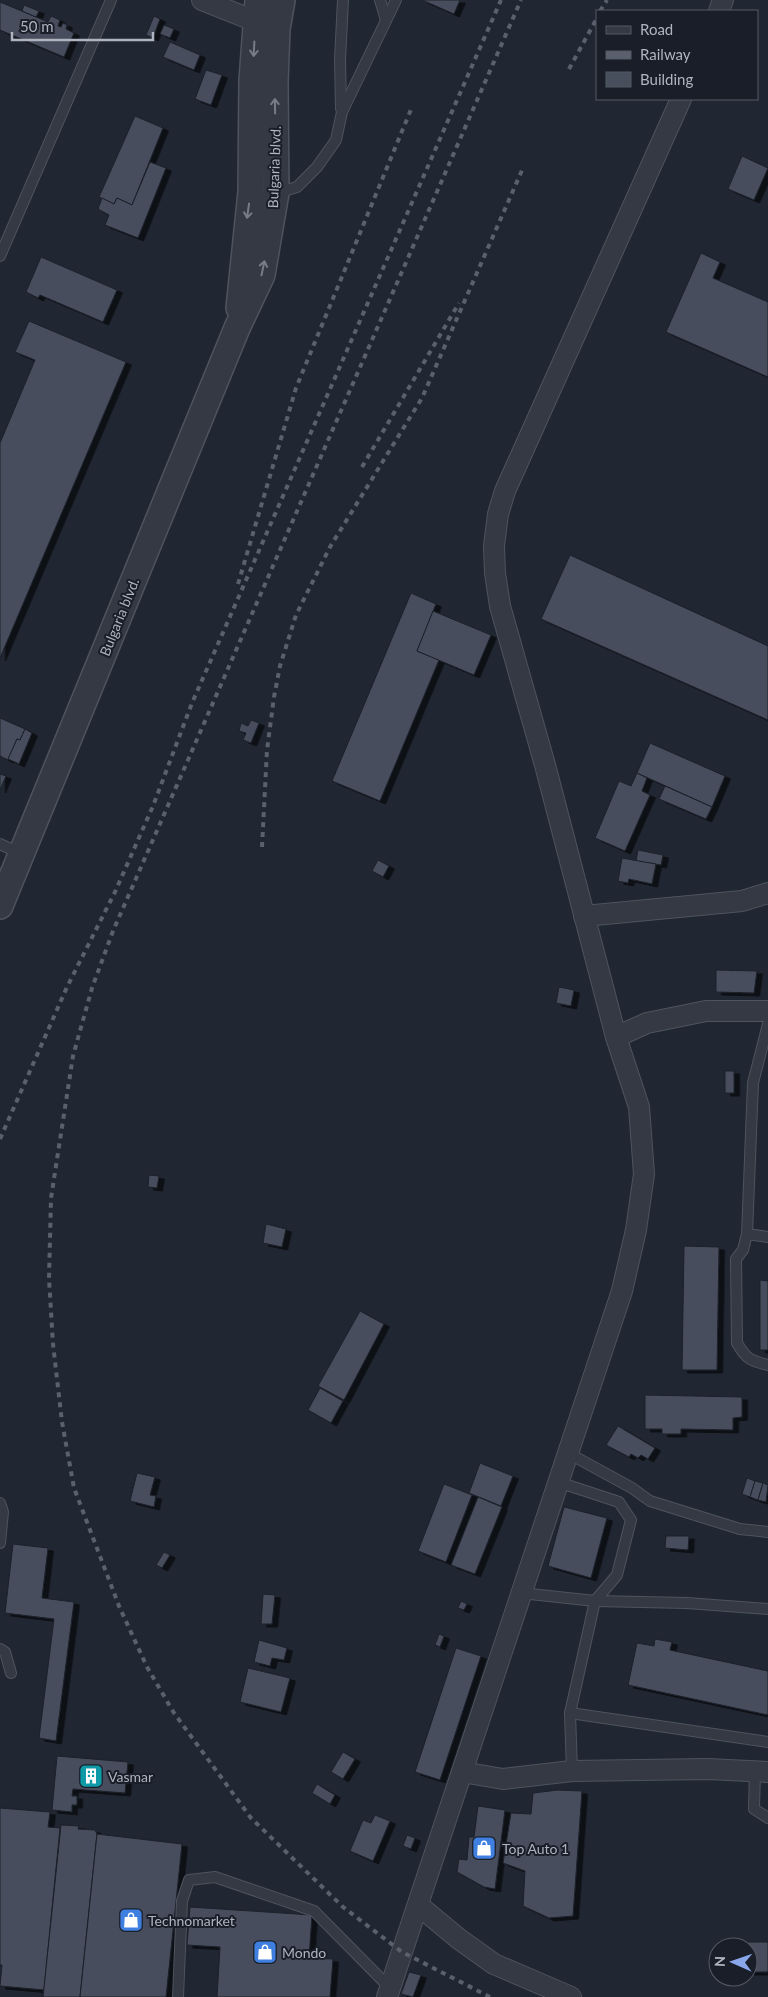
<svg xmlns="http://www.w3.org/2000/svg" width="768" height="1997" font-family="Lato,sans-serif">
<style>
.building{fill:#474e5c;stroke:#1b202a;filter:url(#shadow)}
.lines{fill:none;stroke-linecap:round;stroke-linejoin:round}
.service-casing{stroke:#4e545e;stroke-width:12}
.minor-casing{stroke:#4e545e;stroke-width:22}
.tertiary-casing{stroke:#4e545e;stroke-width:28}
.service{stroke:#343943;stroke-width:10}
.minor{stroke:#343943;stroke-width:20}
.tertiary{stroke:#343943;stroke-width:25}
.rail{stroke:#5a606d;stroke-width:4;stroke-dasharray:5 5;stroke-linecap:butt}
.oneway{stroke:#777d88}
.labels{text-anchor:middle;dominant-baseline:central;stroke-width:4;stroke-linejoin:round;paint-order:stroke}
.street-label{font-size:14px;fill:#aeb4c0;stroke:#191e28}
.poi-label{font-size:14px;fill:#aeb4c0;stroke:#191e28;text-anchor:start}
</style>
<defs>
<filter id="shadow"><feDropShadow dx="5.5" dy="3" stdDeviation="0" flood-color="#0009"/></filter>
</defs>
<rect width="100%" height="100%" fill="#212732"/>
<g class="building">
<path d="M422 0H460L454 14Z"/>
<path d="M0 2 48 22 51 16 60 20 58 26 61 27 63 23 67 25 66 29 74 33 64 57 0 30Z"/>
<path d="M24 5 39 11 36 17 22 11Z"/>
<path d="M154 16 160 19 153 38 146 35Z"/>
<path d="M164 25 174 29 170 38 160 34Z"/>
<path d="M170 42 200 55 194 70 163 57Z"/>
<path d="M206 70 222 75 211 105 195 99Z"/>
<path d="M135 116 163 128 132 205 117 198 114 204 99 197Z"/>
<path d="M742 156 768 168 754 200 728 189Z"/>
<path d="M150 162 166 168 138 238 105 225 109 215 98 209 102 198 114 204 117 198 132 205Z"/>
<path d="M701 253 720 262 713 278 768 302V377L666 332Z"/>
<path d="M41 257 117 290 103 322 40 295 38 298 26 292Z"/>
<path d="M29 321 126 362 0 658V443L35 360 15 352Z"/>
<path d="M570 555 768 646V720L541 619Z"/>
<path d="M411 593 436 604 417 651 439 660 380 801 332 781Z"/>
<path d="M433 611 491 635 474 675 417 651Z"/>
<path d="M0 718 25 729 20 740 17 739 8 760 0 756Z"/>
<path d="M251 720 259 723 251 743 243 740 246 733 239 731 241 723 248 726Z"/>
<path d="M25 729 32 733 19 764 8 759 17 739 20 740Z"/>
<path d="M650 743 725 776 712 807 637 773Z"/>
<path d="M637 773 647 778 642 791 650 795 625 851 595 838 619 781 631 786Z"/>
<path d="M0 774 6 776 0 790Z"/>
<path d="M665 786 712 807 706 819 659 799Z"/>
<path d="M638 850 663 855 661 865 636 861Z"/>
<path d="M622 858 656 864 652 884 629 879 628 883 618 881Z"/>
<path d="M378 860 389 866 383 877 372 871Z"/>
<path d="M716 970 757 971 754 993 716 992Z"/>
<path d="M559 987 574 990 571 1006 556 1003Z"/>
<rect x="725" y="1071" width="9" height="22"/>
<path d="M149 1175 159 1176 157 1188 148 1187Z"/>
<path d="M266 1224 286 1229 282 1247 263 1243Z"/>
<path d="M684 1246 719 1247 717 1370H682Z"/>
<path d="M760 1280 768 1281V1350H760Z"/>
<path d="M360 1311 384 1324 344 1400 318 1386Z"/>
<path d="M320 1388 343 1401 331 1423 308 1410Z"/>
<path d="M645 1395 742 1397V1417L733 1418V1430L681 1429V1434H662V1429H645Z"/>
<path d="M618 1426 655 1448 648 1459 641 1455 638 1458 631 1454 629 1457 606 1445Z"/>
<path d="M480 1463 513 1476 501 1506 469 1493Z"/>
<path d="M137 1473 155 1477 150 1495 156 1496 154 1507 130 1501Z"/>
<path d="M747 1478 755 1481 750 1497 742 1494Z"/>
<path d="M755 1481 763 1483 758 1500 750 1497Z"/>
<path d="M763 1483 768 1485 766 1502 758 1500Z"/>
<path d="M444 1484 472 1495 446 1562 418 1551Z"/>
<path d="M478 1497 502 1507 475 1574 451 1565Z"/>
<path d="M564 1507 607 1518 591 1578 548 1566Z"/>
<path d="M666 1536H689L688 1550 665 1548Z"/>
<path d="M13 1544 48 1548 42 1598 74 1602 56 1741 39 1738 54 1619 5 1613Z"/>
<path d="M164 1552 170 1555 162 1568 156 1565Z"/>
<path d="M263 1594 275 1595 272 1624H261Z"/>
<path d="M461 1601 467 1604 464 1610 458 1608Z"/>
<path d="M439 1634 444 1636 440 1647 435 1645Z"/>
<path d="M655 1639 672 1642 670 1650 768 1671V1715L628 1685 637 1643 654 1646Z"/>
<path d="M259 1640 287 1648 284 1660 272 1658 270 1666 254 1662Z"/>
<path d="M456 1648 481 1656 440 1780 415 1772Z"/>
<path d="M248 1668 290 1678 281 1712 240 1702Z"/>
<path d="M343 1752 355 1759 343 1779 331 1772Z"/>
<path d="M57 1756 128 1762 125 1793 73 1789 72 1796H77V1805H72V1812L52 1810Z"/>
<path d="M317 1784 335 1795 330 1804 312 1793Z"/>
<path d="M558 1790 582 1791 573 1916 549 1918 523 1906 525 1871 503 1863 511 1813 531 1814 533 1793Z"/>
<path d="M478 1806 505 1810 495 1889 484 1887 457 1872 459 1859 467 1860 469 1837H474Z"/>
<path d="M0 1808 50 1812 48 1827 60 1828 44 1990 0 1986 2 1965H0Z"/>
<path d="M375 1815 390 1821 373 1861 350 1851 363 1820 371 1823Z"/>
<path d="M61 1825 79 1826 78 1829 95 1830 97 1834 80 1997H43Z"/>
<path d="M97 1834 182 1844 166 1997H80Z"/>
<path d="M407 1835 415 1838 411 1849 403 1846Z"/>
<path d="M190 1907 312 1915 309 1958 333 1959 330 1997H217L220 1947 187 1945Z"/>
<path d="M747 1942H768V1972H748Z"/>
<path d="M409 1972 421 1975 413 1997 401 1994Z"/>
</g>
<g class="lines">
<g class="service-casing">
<g id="service">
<path d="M380 0 386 20"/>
<path d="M341 109 340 60 343 0"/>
<path d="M277 193 297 187 317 167 336 140 342 112 396 0"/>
<path d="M0 256 111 0"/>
<path d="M0 844 21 854"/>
<path d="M768 1024 753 1083 747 1234 743 1250 736 1259 737 1343C746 1359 751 1361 768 1365"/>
<path d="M747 1234 768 1237"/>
<path d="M568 1453 632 1488 650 1501 740 1529 768 1532"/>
<path d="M558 1482 619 1502 631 1520 617 1575 595 1601 570 1713 572 1771"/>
<path d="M0 1503 3 1512 0 1543"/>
<path d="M521 1593 595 1601 687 1603 768 1609"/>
<path d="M0 1649 5 1652 11 1673"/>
<path d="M570 1713 768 1742"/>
<path d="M755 1771 754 1809 768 1818"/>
<path d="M178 1997 182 1901 189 1880 215 1877 314 1911 391 1989"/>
</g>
</g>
<g class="minor-casing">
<g id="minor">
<path d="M202 0 270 27"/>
<path d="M719 11 723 0"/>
<path d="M584 916 742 901 768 893"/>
<path d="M616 1037 647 1023 706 1011H768"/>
<path d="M462 1772 503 1779 572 1771 708 1769 768 1772"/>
<path d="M418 1905 459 1939 494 1964 571 1997"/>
<path d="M387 1997 622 1291 636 1230 644 1174 639 1107 616 1037 545 765 500 606 495 573 494 546 498 514 505 491 681 99"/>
</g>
</g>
<g class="tertiary-casing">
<g id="tertiary">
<path d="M239 308 251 192 252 80 258 0"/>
<path d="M0 906 237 328 262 275 276 193 275 82 277 29 282 0"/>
</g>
</g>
<use href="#service" class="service"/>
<use href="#minor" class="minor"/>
<use href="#tertiary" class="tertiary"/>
<g class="rail">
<path d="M600 11 607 0"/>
<path d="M569 69 597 18"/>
<path d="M362 467 459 303"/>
<path d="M238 584 296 388 412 107"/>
<path d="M262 847 267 750 274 697 280 666 296 615 330 547 422 398 523 168"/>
<path d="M0 1139 67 987 115 892 153 806 192 703 501 0"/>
<path d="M490 1997 402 1952 343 1907 251 1818 174 1713 147 1667 119 1606 74 1488 62 1422 53 1344 49 1279 51 1198 73 1056 92 988 113 931 521 0"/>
</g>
</g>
<defs><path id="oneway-shaft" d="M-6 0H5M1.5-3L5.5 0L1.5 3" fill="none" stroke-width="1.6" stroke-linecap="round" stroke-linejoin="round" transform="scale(1.25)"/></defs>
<g class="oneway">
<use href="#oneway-shaft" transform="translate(254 49) rotate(93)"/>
<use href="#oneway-shaft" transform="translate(275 106) rotate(-91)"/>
<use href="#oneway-shaft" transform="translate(248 211) rotate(98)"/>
<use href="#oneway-shaft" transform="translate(263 268) rotate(-78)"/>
</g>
<defs>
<g id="building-square" transform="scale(1.25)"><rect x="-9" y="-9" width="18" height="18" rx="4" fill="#0f9aa8" stroke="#191e28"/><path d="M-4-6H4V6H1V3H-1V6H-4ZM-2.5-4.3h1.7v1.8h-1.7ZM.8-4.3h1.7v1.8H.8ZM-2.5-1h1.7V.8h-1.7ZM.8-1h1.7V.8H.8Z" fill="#fff"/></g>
<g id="shop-square" transform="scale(1.25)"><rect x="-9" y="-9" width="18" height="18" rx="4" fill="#3f7fe0" stroke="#191e28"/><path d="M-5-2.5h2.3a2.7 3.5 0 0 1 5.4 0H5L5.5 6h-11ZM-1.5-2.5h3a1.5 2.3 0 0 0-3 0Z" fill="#fff"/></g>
</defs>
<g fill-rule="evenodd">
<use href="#building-square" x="91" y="1776"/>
<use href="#shop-square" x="484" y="1848"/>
<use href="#shop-square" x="131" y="1920"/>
<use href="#shop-square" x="265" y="1952"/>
</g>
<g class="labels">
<g class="street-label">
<text transform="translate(274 167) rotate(-88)">Bulgaria blvd.</text>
<text transform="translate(119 617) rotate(-68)">Bulgaria blvd.</text>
</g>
<g class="poi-label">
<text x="108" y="1776">Vasmar</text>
<text x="502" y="1848">Top Auto 1</text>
<text x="148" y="1920">Technomarket</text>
<text x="282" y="1952">Mondo</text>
</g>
</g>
<rect x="596" y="10" width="162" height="90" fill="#191e28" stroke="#555a65"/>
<rect x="606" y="26" width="25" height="8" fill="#343943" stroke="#555a65"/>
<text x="640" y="35" font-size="15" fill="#aeb4c0">Road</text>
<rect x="606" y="51" width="25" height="8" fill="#5a606d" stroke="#555a65"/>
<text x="640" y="60" font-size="15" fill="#aeb4c0">Railway</text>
<rect x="606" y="72" width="25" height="15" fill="#474e5c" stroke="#555a65"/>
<text x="640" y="85" font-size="15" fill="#aeb4c0">Building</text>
<g transform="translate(733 1962) rotate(272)"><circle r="24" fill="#191e28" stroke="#555a65"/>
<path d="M0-4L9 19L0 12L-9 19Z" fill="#89a7ea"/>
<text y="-8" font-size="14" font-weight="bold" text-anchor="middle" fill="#aeb4c0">N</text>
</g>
<path d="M12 32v8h141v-8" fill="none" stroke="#aeb4c0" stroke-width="2.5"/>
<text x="20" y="32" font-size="15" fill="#aeb4c0" stroke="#191e28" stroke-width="4" paint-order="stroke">50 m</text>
</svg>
